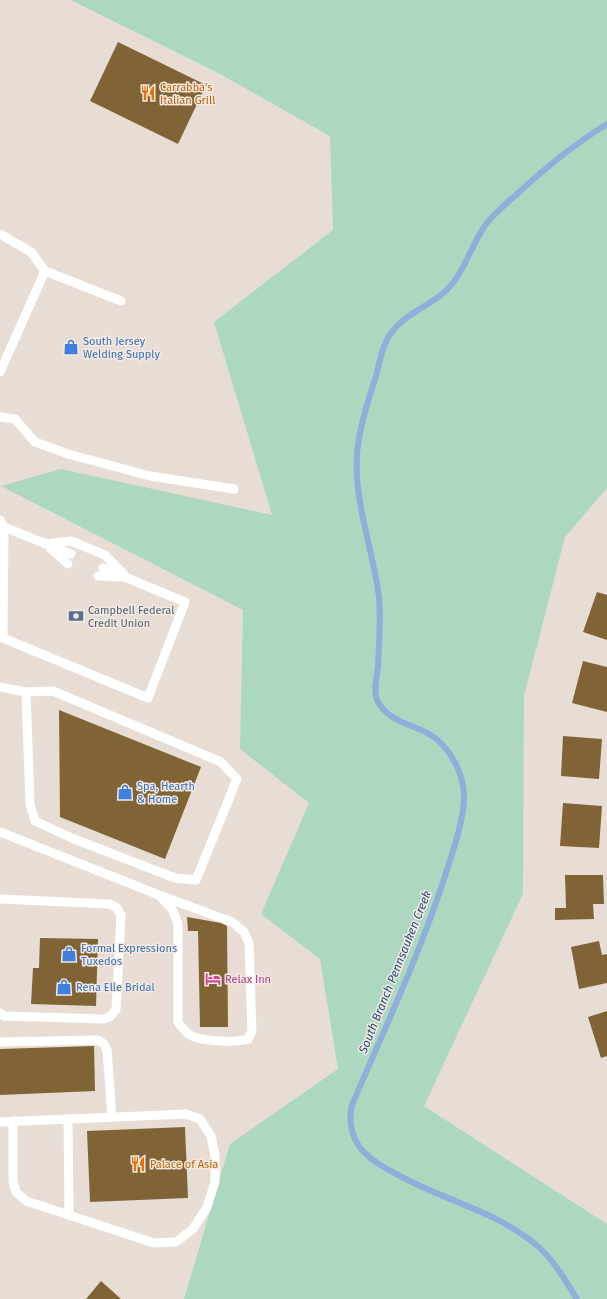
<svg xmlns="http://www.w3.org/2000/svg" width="607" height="1299" font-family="'Fira Sans',sans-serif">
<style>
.green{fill:#acd8c0}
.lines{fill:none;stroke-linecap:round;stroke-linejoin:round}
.stream{stroke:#8dafda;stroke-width:6}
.building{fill:#806436}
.lane{stroke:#fff;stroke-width:9}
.labels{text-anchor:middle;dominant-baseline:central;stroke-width:3;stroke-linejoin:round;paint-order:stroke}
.food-label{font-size:11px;fill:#c56008;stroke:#f4eae1;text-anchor:start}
.shop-label{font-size:11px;fill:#366cbe;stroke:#f4eae1;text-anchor:start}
.service-label{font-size:11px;fill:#4e5e75;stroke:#f4eae1;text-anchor:start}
.hotel-label{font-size:11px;fill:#b23c85;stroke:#f4eae1;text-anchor:start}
.water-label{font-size:12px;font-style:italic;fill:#204f84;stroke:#f4eae1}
</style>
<rect width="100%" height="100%" fill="#e7ddd4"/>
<path class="green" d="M71 0H607V488L565 537 524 696 523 894 424 1106 607 1224V1299H184L230 1144 338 1069 320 959 261 914 309 803 240 749 243 610 1 486 61 469 272 515 214 322 333 230 330 136 220 74Z"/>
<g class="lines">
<path class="stream" d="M577 1299C565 1280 553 1258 535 1244 497 1212 444 1200 400 1176 387 1169 373 1162 363 1151 352 1140 348 1120 352 1105 384 1030 420 954 445 876 452 854 464 820 464 797 464 774 450 746 429 734 411 724 387 721 377 700 373 690 377 677 378 666 379 643 381 620 379 597 373 550 354 502 357 455 358 433 369 397 376 376 380 362 382 345 391 333 407 311 437 304 453 283 466 266 472 245 484 227 492 215 505 205 516 195 546 167 573 145 607 124"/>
</g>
<g class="building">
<path d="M118 42 206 85 178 144 90 101Z"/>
<path d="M597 592 607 595V640L583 632Z"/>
<path d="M583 661 607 667V712L572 703Z"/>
<path d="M59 710 201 767 165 859 60 817Z"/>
<path d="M563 736 602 739 599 779 561 776Z"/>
<path d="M563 803 602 806 599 848 560 846Z"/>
<path d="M565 875H603L604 904H593L594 919 555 920V908H566Z"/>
<path d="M187 917 221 923 227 926 228 1027H200L198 931H188Z"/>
<path d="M40 938 98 939 96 1006 31 1004 33 968H39Z"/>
<path d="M599 941 602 955 607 954V983L579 989 571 947Z"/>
<path d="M607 1011V1056L601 1058 588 1017Z"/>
<path d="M94 1046 95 1091 0 1095V1049Z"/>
<path d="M185 1127 188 1198 90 1202 87 1131Z"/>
<path d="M101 1281 121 1299H86Z"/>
</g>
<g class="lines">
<g class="lane">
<path d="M0 234 31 252 45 271 121 301"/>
<path d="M0 372 45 271"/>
<path d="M0 417 15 419 35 442 68 454 150 476 234 489"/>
<path d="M0 520 4 527 71 554"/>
<path d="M45 544 71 541 105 555 124 574"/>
<path d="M51 549 68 564"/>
<path d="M98 576 119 577"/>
<path d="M0 633 3 638 148 698 185 602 103 568"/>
<path d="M3 638 4 527"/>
<path d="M0 687 26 692 53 691 221 762 237 779 196 880 175 878 74 839 35 821 30 804 26 692"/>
<path d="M0 832 159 895 232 922 244 932 249 943 252 1031 248 1039C235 1043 207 1041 194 1037 187 1035 182 1028 178 1022V924L172 909 159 895"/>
<path d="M0 899 110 904 117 908 121 915 116 1009 111 1016 104 1019 4 1016 0 1013"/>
<path d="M0 1042 98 1040 104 1044 107 1050 112 1117"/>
<path d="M68 1119 69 1215"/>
<path d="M0 1122 186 1114 200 1119 211 1136 215 1156V1182L207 1207 193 1229 176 1242 154 1243 26 1201 16 1192 13 1181V1121"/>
</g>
</g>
<defs>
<g id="restaurant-bare" transform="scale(1.2)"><path d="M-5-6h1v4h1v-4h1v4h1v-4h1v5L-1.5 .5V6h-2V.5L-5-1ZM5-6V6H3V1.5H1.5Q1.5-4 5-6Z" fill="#e8710a" stroke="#f4eae1" stroke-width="2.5" paint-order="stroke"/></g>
<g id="shop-bare" transform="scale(1.2)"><path d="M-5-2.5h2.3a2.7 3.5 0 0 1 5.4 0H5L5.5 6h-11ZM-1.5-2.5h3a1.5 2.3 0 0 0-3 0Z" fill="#3f7fe0" stroke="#f4eae1" stroke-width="2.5" paint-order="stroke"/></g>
<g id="bank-bare" transform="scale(1.2)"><path d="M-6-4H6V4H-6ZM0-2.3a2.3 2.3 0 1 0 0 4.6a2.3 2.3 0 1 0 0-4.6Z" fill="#5c6f8a" stroke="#f4eae1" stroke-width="2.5" paint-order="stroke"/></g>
<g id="hotel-bare" transform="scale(1.2)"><path d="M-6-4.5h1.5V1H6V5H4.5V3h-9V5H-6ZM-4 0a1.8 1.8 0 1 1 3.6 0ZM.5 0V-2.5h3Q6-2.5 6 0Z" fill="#d1479c" stroke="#f4eae1" stroke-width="2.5" paint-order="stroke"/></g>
</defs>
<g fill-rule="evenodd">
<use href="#restaurant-bare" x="148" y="93"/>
<use href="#shop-bare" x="71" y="347"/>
<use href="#bank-bare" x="76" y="616"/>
<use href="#shop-bare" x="125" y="792"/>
<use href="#shop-bare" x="69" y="954"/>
<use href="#hotel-bare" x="213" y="979"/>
<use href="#shop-bare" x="64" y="987"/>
<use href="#restaurant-bare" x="138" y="1164"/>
</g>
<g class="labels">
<g class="food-label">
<text x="160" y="87">Carrabba's<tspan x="160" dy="13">Italian Grill</tspan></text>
<text x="150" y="1164">Palace of Asia</text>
</g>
<g class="shop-label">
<text x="83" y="341">South Jersey<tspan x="83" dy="13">Welding Supply</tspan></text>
<text x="137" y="786">Spa, Hearth<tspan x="137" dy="13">&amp; Home</tspan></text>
<text x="81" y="948">Formal Expressions<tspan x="81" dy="13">Tuxedos</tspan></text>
<text x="76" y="987">Rena Elle Bridal</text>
</g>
<g class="service-label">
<text x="88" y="610">Campbell Federal<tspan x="88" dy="13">Credit Union</tspan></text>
</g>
<g class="hotel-label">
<text x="225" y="979">Relax Inn</text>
</g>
<g class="water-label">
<text transform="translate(395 972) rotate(-68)">South Branch Pennsauken Creek</text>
</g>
</g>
</svg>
